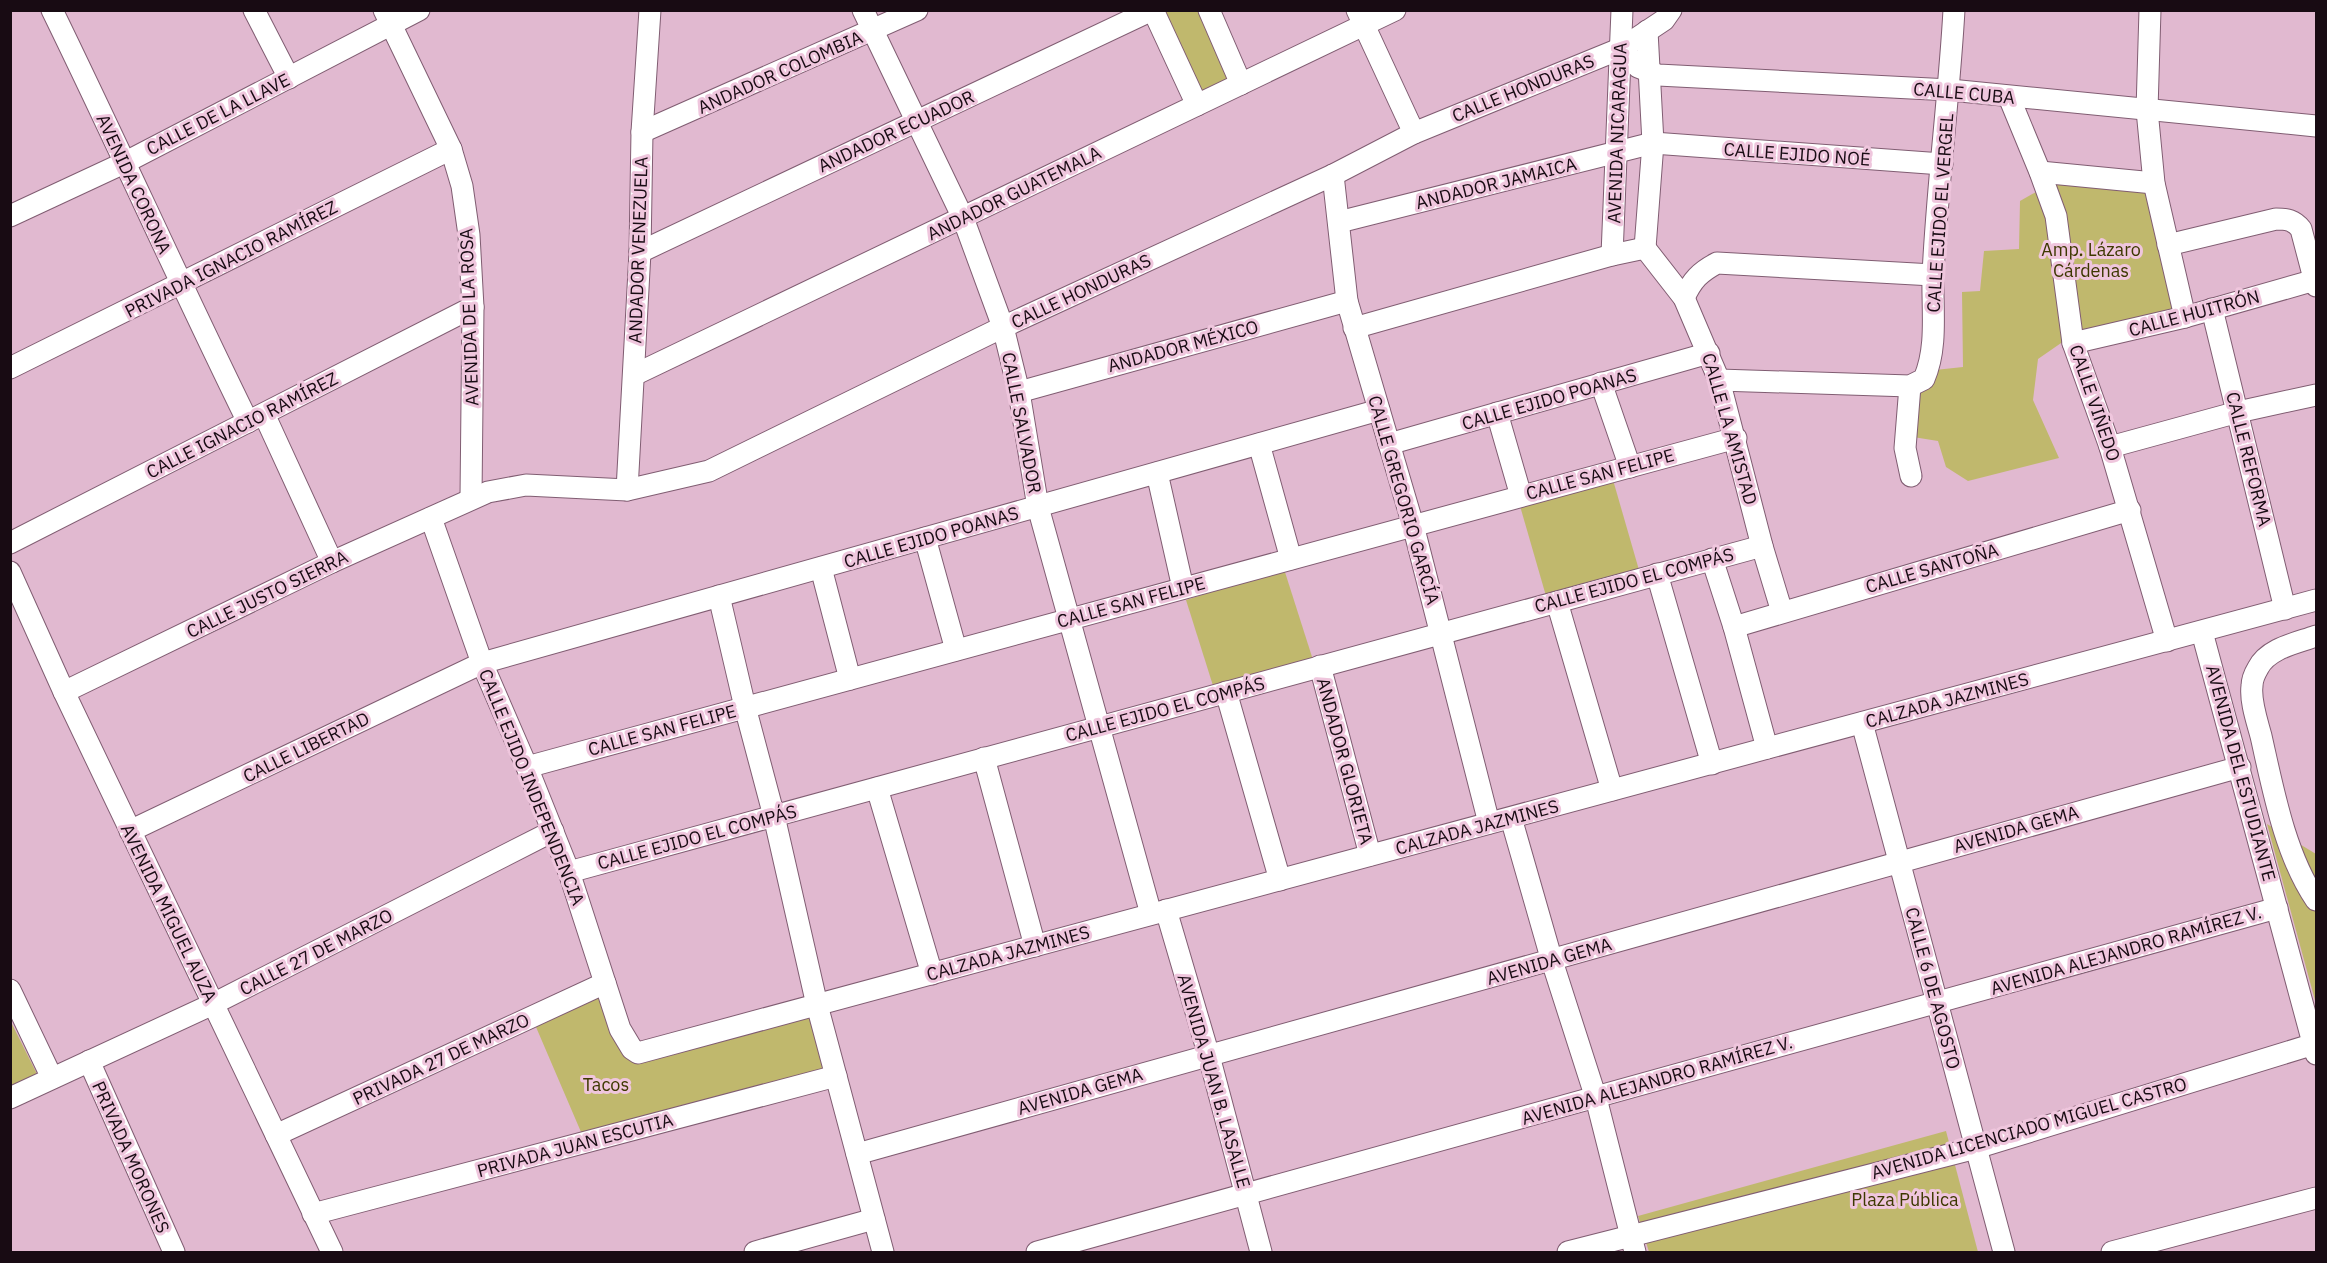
<svg xmlns="http://www.w3.org/2000/svg" width="2327" height="1263" font-family="'IBM Plex Sans',sans-serif">
<style>
.green{fill:#c0b86d}
.lines{fill:none;stroke-linecap:round;stroke-linejoin:round}
.minor-casing{stroke:#805d72;stroke-width:23}
.minor{stroke:#fff;stroke-width:21}
.labels{text-anchor:middle;dominant-baseline:central;stroke-width:6;stroke-linejoin:round;paint-order:stroke}
.street-label{font-size:18px;fill:#180b13;stroke:#efc6dd}
.park-label{font-size:18px;fill:#3d3800;stroke:#efc6dd}
</style>
<rect width="100%" height="100%" fill="#e1b9d0"/>
<g class="green">
<path d="M1153 11H1209L1241 84 1197 105Z"/>
<path d="M2055 181 2149 190 2177 312 2064 341 2038 359 2033 400 2059 458 1968 481 1946 467 1938 441 1913 437 1919 391 1935 370 1963 367 1962 292 1980 291 1984 251 2019 249 2020 201Z"/>
<path d="M1611 473 1639 570 1546 596 1518 499Z"/>
<path d="M1284 569 1313 660 1215 692 1186 600Z"/>
<path d="M2267 824 2316 854V1004Z"/>
<path d="M605 987 615 1029 651 1058 669 1056 813 1013 828 1072 581 1132 533 1020Z"/>
<path d="M10 1020 37 1074 11 1086H10Z"/>
<path d="M1946 1131 1978 1252H1649L1638 1216Z"/>
</g>
<g class="lines">
<g class="minor-casing">
<g id="minor">
<path d="M52 10C119 147 181 286 248 422"/>
<path d="M254 10 289 78"/>
<path d="M384 10 451 149 462 186 469 235 473 307 471 497"/>
<path d="M863 10 963 218 1003 327 1019 392 1038 507 1151 914"/>
<path d="M1153 10 1197 105"/>
<path d="M1209 10 1241 84"/>
<path d="M1357 10 1414 133"/>
<path d="M2150 10 2147 110 2154 183 2185 317"/>
<path d="M1622 48 1638 67 1658 75 1950 90 2316 126"/>
<path d="M2009 97 2040 172 2056 216 2073 343 2110 447 2167 641"/>
<path d="M642 132 917 10"/>
<path d="M2040 172 2154 183"/>
<path d="M1333 175 1347 301 1413 525 1489 823"/>
<path d="M10 216 126 162 419 10"/>
<path d="M1339 222 1653 143 1942 164"/>
<path d="M2168 245 2276 219C2287 219 2294 220 2301 229L2316 286"/>
<path d="M1645 248 1684 298 1719 380 1762 546 1782 612"/>
<path d="M1645 248 1653 143 1647 31"/>
<path d="M640 252 1152 10"/>
<path d="M1612 255 1622 10"/>
<path d="M1684 298C1692 280 1700 272 1717 263L1933 275"/>
<path d="M2212 309 2285 609"/>
<path d="M1354 328 1612 255 1645 248"/>
<path d="M2073 343 2185 317 2315 280"/>
<path d="M10 368 451 149"/>
<path d="M634 375 1395 10"/>
<path d="M1719 380 1910 386 1924 379C1938 347 1932 309 1933 275 1937 187 1949 99 1954 10"/>
<path d="M1601 383 1630 467"/>
<path d="M1910 386 1905 448 1911 476"/>
<path d="M1019 392 1347 301"/>
<path d="M1497 413 1521 496"/>
<path d="M264 414 332 562"/>
<path d="M1259 444 1291 559"/>
<path d="M1389 444 1709 353"/>
<path d="M2110 447 2238 412 2316 395"/>
<path d="M1157 473 1183 588"/>
<path d="M627 490 640 252 642 132 650 10"/>
<path d="M431 518 482 663 527 767 569 872 620 1029 632 1049 638 1053 2316 600"/>
<path d="M925 538 956 650"/>
<path d="M10 543 473 307"/>
<path d="M1712 559 1734 627 1767 748"/>
<path d="M821 568 850 679"/>
<path d="M10 572 64 692 332 1252"/>
<path d="M1657 574 1712 764"/>
<path d="M719 596 745 707 774 816 817 1005 883 1252"/>
<path d="M1557 602 1612 790"/>
<path d="M1734 627 2130 510"/>
<path d="M2202 632 2316 1054"/>
<path d="M2316 636C2297 643 2268 648 2258 668 2255 673 2252 681 2252 686 2250 701 2257 721 2261 736 2273 789 2285 855 2316 900"/>
<path d="M1320 666 1370 855"/>
<path d="M64 692 332 562 488 492 526 485 627 490 709 471 1003 327 1333 175 1414 133 1622 48 1664 20 1671 10"/>
<path d="M1226 692 1280 880"/>
<path d="M1862 723 2004 1252"/>
<path d="M984 758 1035 946"/>
<path d="M527 767 1736 438"/>
<path d="M877 788 932 974"/>
<path d="M1511 818 1552 961 1596 1098 1635 1252"/>
<path d="M130 831 482 663 1379 410"/>
<path d="M569 872 1762 546"/>
<path d="M1166 910 1209 1056 1261 1252"/>
<path d="M10 990 52 1078"/>
<path d="M89 1061 174 1252"/>
<path d="M10 1098 213 1004 553 831"/>
<path d="M276 1135 605 983"/>
<path d="M857 1154 2240 767"/>
<path d="M313 1214 836 1076"/>
<path d="M755 1252 874 1219"/>
<path d="M1037 1252 2277 908"/>
<path d="M1568 1252 1976 1148 2314 1044"/>
<path d="M2112 1252 2316 1198"/>
</g>
</g>
<use href="#minor" class="minor"/>
</g>
<g class="labels">
<g class="street-label">
<text transform="translate(780 72) rotate(-24)">ANDADOR COLOMBIA</text>
<text transform="translate(1523 88) rotate(-22)">CALLE HONDURAS</text>
<text transform="translate(1964 93) rotate(5)">CALLE CUBA</text>
<text transform="translate(218 114) rotate(-27)">CALLE DE LA LLAVE</text>
<text transform="translate(896 131) rotate(-25)">ANDADOR ECUADOR</text>
<text transform="translate(1617 133) rotate(-88)">AVENIDA NICARAGUA</text>
<text transform="translate(1797 154) rotate(4)">CALLE EJIDO NOÉ</text>
<text transform="translate(1496 183) rotate(-14)">ANDADOR JAMAICA</text>
<text transform="translate(134 184) rotate(65)">AVENIDA CORONA</text>
<text transform="translate(1014 193) rotate(-26)">ANDADOR GUATEMALA</text>
<text transform="translate(1940 213) rotate(-86)">CALLE EJIDO EL VERGEL</text>
<text transform="translate(638 250) rotate(-88)">ANDADOR VENEZUELA</text>
<text transform="translate(231 259) rotate(-27)">PRIVADA IGNACIO RAMÍREZ</text>
<text transform="translate(1081 291) rotate(-25)">CALLE HONDURAS</text>
<text transform="translate(2194 313) rotate(-15)">CALLE HUITRÓN</text>
<text transform="translate(469 317) rotate(-92)">AVENIDA DE LA ROSA</text>
<text transform="translate(1183 346) rotate(-15)">ANDADOR MÉXICO</text>
<text transform="translate(1549 399) rotate(-16)">CALLE EJIDO POANAS</text>
<text transform="translate(2095 403) rotate(71)">CALLE VIÑEDO</text>
<text transform="translate(1022 423) rotate(79)">CALLE SALVADOR</text>
<text transform="translate(242 425) rotate(-27)">CALLE IGNACIO RAMÍREZ</text>
<text transform="translate(1730 429) rotate(74)">CALLE LA AMISTAD</text>
<text transform="translate(2249 459) rotate(76)">CALLE REFORMA</text>
<text transform="translate(1600 474) rotate(-15)">CALLE SAN FELIPE</text>
<text transform="translate(1404 500) rotate(74)">CALLE GREGORIO GARCÍA</text>
<text transform="translate(931 537) rotate(-16)">CALLE EJIDO POANAS</text>
<text transform="translate(1932 568) rotate(-16)">CALLE SANTOÑA</text>
<text transform="translate(1634 580) rotate(-15)">CALLE EJIDO EL COMPÁS</text>
<text transform="translate(267 594) rotate(-26)">CALLE JUSTO SIERRA</text>
<text transform="translate(1131 602) rotate(-15)">CALLE SAN FELIPE</text>
<text transform="translate(1947 700) rotate(-15)">CALZADA JAZMINES</text>
<text transform="translate(1165 709) rotate(-15)">CALLE EJIDO EL COMPÁS</text>
<text transform="translate(662 730) rotate(-15)">CALLE SAN FELIPE</text>
<text transform="translate(306 747) rotate(-26)">CALLE LIBERTAD</text>
<text transform="translate(1345 761) rotate(75)">ANDADOR GLORIETA</text>
<text transform="translate(2241 773) rotate(75)">AVENIDA DEL ESTUDIANTE</text>
<text transform="translate(532 787) rotate(68)">CALLE EJIDO INDEPENDENCIA</text>
<text transform="translate(1477 827) rotate(-15)">CALZADA JAZMINES</text>
<text transform="translate(2016 829) rotate(-16)">AVENIDA GEMA</text>
<text transform="translate(697 837) rotate(-15)">CALLE EJIDO EL COMPÁS</text>
<text transform="translate(169 913) rotate(64)">AVENIDA MIGUEL AUZA</text>
<text transform="translate(2126 950) rotate(-16)">AVENIDA ALEJANDRO RAMÍREZ V.</text>
<text transform="translate(316 952) rotate(-27)">CALLE 27 DE MARZO</text>
<text transform="translate(1008 953) rotate(-15)">CALZADA JAZMINES</text>
<text transform="translate(1549 961) rotate(-16)">AVENIDA GEMA</text>
<text transform="translate(1933 988) rotate(75)">CALLE 6 DE AGOSTO</text>
<text transform="translate(441 1059) rotate(-25)">PRIVADA 27 DE MARZO</text>
<text transform="translate(1657 1080) rotate(-16)">AVENIDA ALEJANDRO RAMÍREZ V.</text>
<text transform="translate(1214 1081) rotate(74)">AVENIDA JUAN B. LASALLE</text>
<text transform="translate(1080 1091) rotate(-16)">AVENIDA GEMA</text>
<text transform="translate(2029 1128) rotate(-16)">AVENIDA LICENCIADO MIGUEL CASTRO</text>
<text transform="translate(575 1145) rotate(-15)">PRIVADA JUAN ESCUTIA</text>
<text transform="translate(131 1157) rotate(66)">PRIVADA MORONES</text>
</g>
<g class="park-label">
<text x="2091" y="249">Amp. Lázaro<tspan x="2091" dy="21">Cárdenas</tspan></text>
<text x="606" y="1084">Tacos</text>
<text x="1905" y="1199">Plaza Pública</text>
</g>
</g>
<rect width="2327" height="1263" fill="none" stroke="#180b13" stroke-width="24"/>
</svg>
